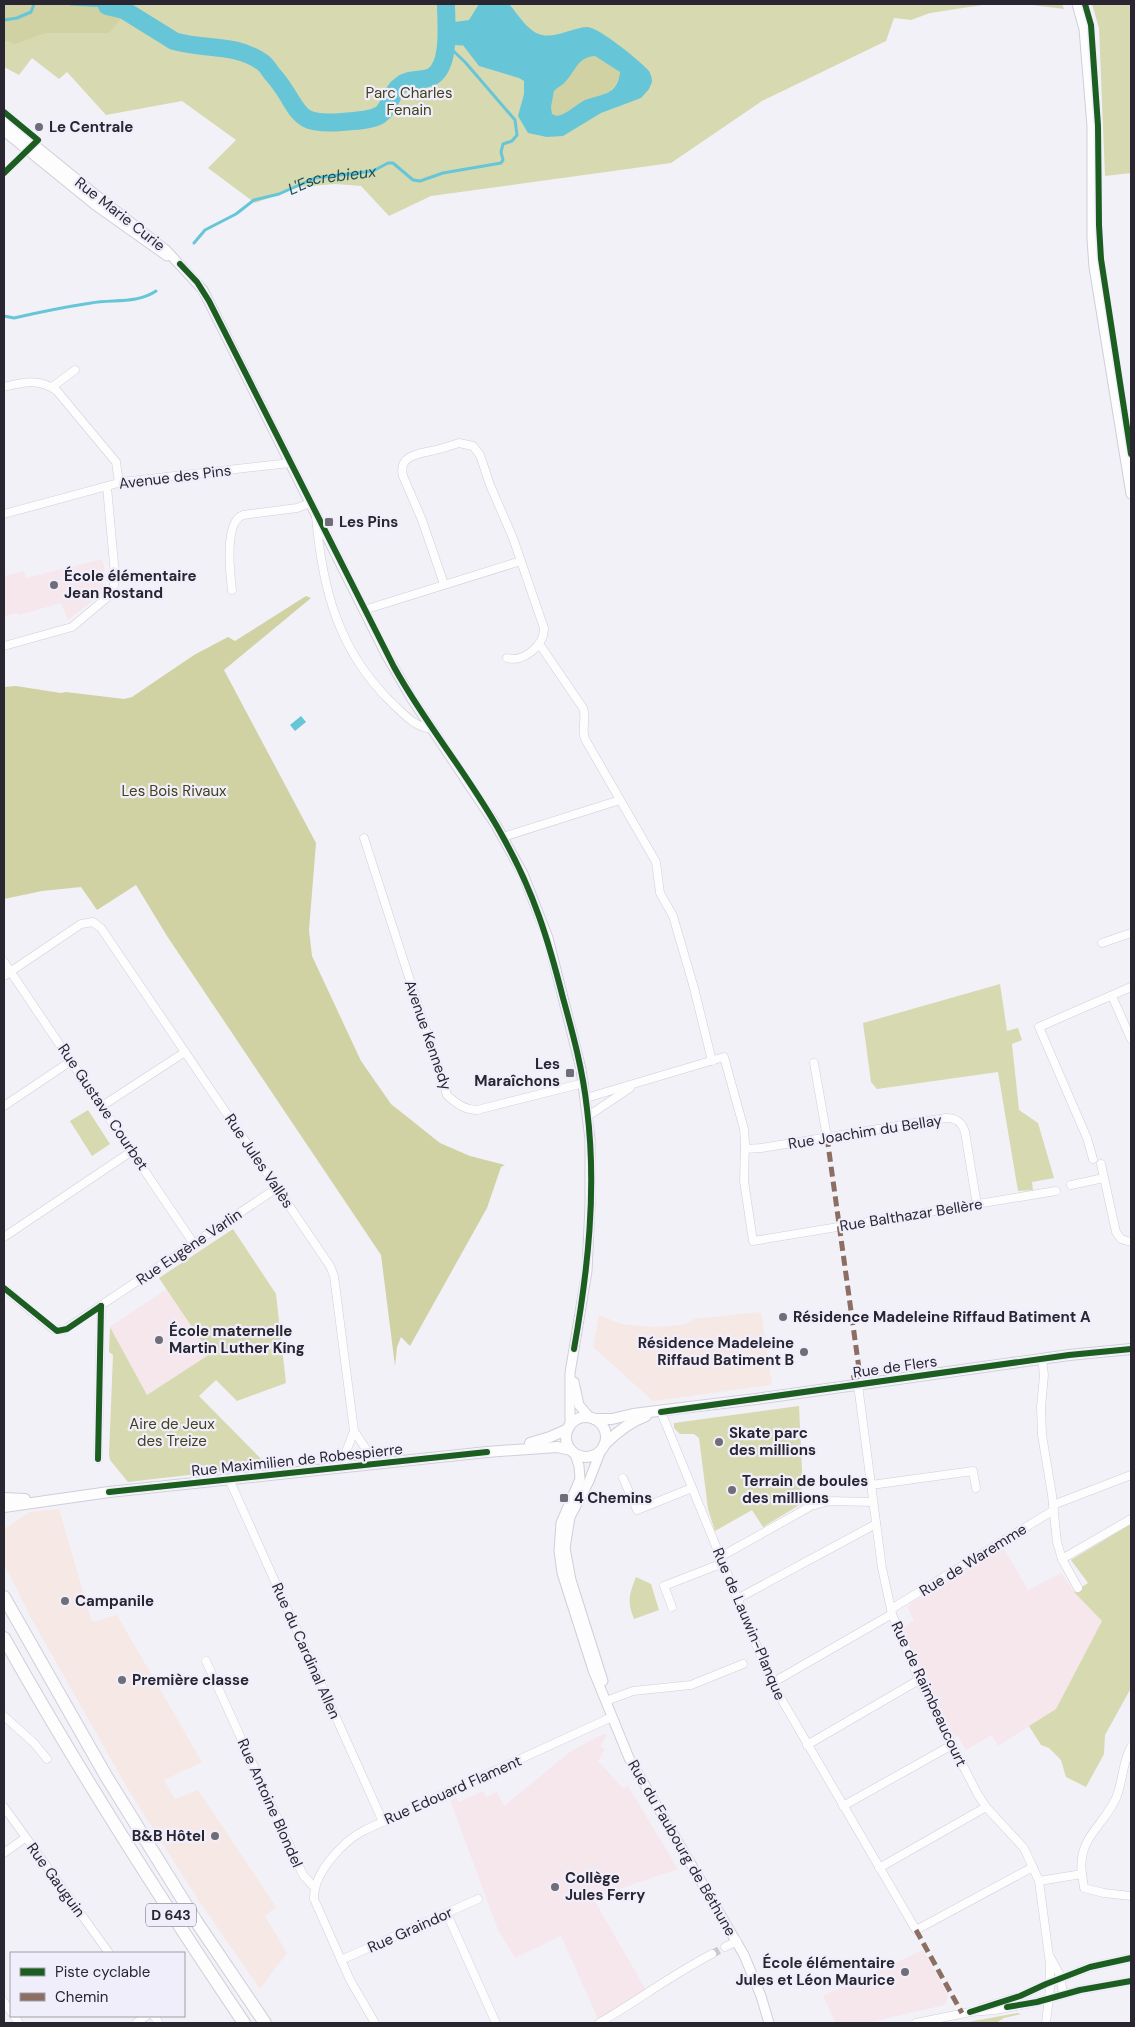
<svg xmlns="http://www.w3.org/2000/svg" width="1135" height="2027" font-family="'DM Sans',sans-serif">
<style>
.commercial{fill:#f6e8e5}
.education{fill:#f6e7ed}
.green{fill:#d7d9b0}
.forest{fill:#d0d2a3}
.water{fill:#66c6d8;fill-rule:evenodd}
.lines{fill:none;stroke-linecap:round;stroke-linejoin:round}
.stream{stroke:#66c6d8;stroke-width:3}
.river{stroke:#66c6d8;stroke-width:18}
.minor-tunnel{stroke:#cac8d0;stroke-width:8;stroke-dasharray:8 4;stroke-linecap:butt}
.minor-casing{stroke:#d0ced8;stroke-width:9}
.tertiary-casing{stroke:#d0ced8;stroke-width:11}
.secondary-casing{stroke:#d0ced8;stroke-width:12}
.trunk-casing{stroke:#d0ced8;stroke-width:14}
.minor{stroke:#fdfdfe;stroke-width:8}
.tertiary{stroke:#fdfdfe;stroke-width:9}
.secondary{stroke:#fdfdfe;stroke-width:10}
.trunk{stroke:#fdfdfe;stroke-width:12}
.quiet{stroke:#8d6e63;stroke-width:5;stroke-dasharray:10 5;stroke-linecap:butt}
.cycleway-casing{stroke:#f1eefb;stroke-width:9}
.cycleway{stroke:#1b5e20;stroke-width:6}
.poi-dot{fill:#6f6d77;stroke:#f1eefb;stroke-width:2}
.labels{text-anchor:middle;dominant-baseline:central;stroke-width:4.5;stroke-linejoin:round;paint-order:stroke}
.shield{fill:#f1eefb;stroke:#65626e;stroke-width:1}
.shield-label{font-size:14px;font-weight:bold;fill:#292632}
.park-label{font-size:15px;fill:#41421c;stroke:#f1eefb}
.poi-label{font-size:15px;font-weight:bold;fill:#292632;stroke:#f1eefb;text-anchor:start}
.street-label{font-size:15px;fill:#292632;stroke:#f1eefb}
.water-label{font-size:16px;font-style:italic;fill:#184f58;stroke:#f1eefb}
</style>
<rect width="100%" height="100%" fill="#f2f1f8"/>
<g class="commercial">
<path d="M761 1312 772 1385 653 1401 593 1347 599 1315 621 1324 652 1327 682 1325 694 1319Z"/>
<path d="M59 1509 92 1622 117 1615 202 1762 164 1780 175 1799 198 1790 276 1907 265 1916 287 1953 260 1989 199 1901 129 1791 31 1618 4 1564V1529L29 1512Z"/>
</g>
<g class="education">
<path d="M102 559 105 571 100 573 105 591 68 620 61 603 19 615 18 613 4 616V576L24 571 26 578Z"/>
<path d="M167 1289 210 1354 147 1395 110 1327Z"/>
<path d="M1003 1547 1028 1590 1061 1573 1074 1592 1102 1621 1056 1709 998 1746 992 1735 966 1750 958 1736 955 1738 949 1727 920 1670 903 1628 914 1620 907 1607 913 1602Z"/>
<path d="M605 1733 606 1736 600 1746 605 1749 598 1761 623 1788 628 1786 678 1869 593 1898 646 1990 598 2019 561 1936 515 1958 498 1930 450 1800 456 1797 459 1802 483 1791 486 1797 497 1792 504 1806 571 1751Z"/>
<path d="M923 1950 948 1994 947 2001 944 2005 867 2023H836L823 1996Z"/>
</g>
<g class="green">
<path d="M4 4H989L930 13 911 20 894 18 886 41 762 101 671 163 431 196 389 216 361 186 335 184 299 187 255 203 208 168 236 140 182 101 106 115 67 72 59 79 32 58 19 75 4 67Z"/>
<path d="M1019 4H1062L1064 9 1024 4Z"/>
<path d="M1092 4H1131V173L1105 176 1099 28Z"/>
<path d="M1000 984 1007 1031 1018 1028 1022 1040 1012 1044 1019 1110 1038 1123 1054 1178 1032 1182 1033 1190 1018 1191 998 1072 877 1089 871 1082 863 1023Z"/>
<path d="M88 1110 110 1144 92 1156 70 1121Z"/>
<path d="M233 1229 276 1294 286 1383 237 1401 216 1380 199 1396 268 1466 128 1482 110 1460 109 1455 113 1355 109 1352 110 1327 147 1395 210 1354 159 1278Z"/>
<path d="M799 1406 802 1471 801 1504 763 1527 752 1510 715 1531 708 1509 699 1438 694 1434H680L674 1428V1423Z"/>
<path d="M1131 1524V1688L1105 1735 1104 1754 1086 1787 1066 1777 1061 1760 1049 1748 1041 1745 1029 1726 1056 1709 1102 1621 1074 1592 1088 1583 1071 1560Z"/>
<path d="M636 1577 651 1584 659 1610 634 1619C627 1601 629 1595 636 1577Z"/>
<path d="M1017 2013 1021 2014 1004 2018 996 2023H963Z"/>
</g>
<g class="forest">
<path d="M4 4H133L109 33H45L15 44 4 40Z"/>
<path d="M595 56 620 72C617 97 592 96 575 107 568 111 565 114 557 116L552 114 551 107 554 91C558 87 563 85 566 81 576 69 578 57 595 56Z"/>
<path d="M306 596 311 598 224 670 316 843 309 930 312 956 361 1061 391 1104 440 1143 470 1156 505 1165 501 1167 487 1208 410 1346 401 1337 397 1347 395 1366 381 1255 167 936 136 885 97 910 81 887 42 891 4 899V687L16 686 61 693 66 692 124 699 132 697 194 655 228 637 235 641Z"/>
</g>
<g class="water">
<path d="M479 4H509C518 14 528 32 542 35 557 38 572 28 587 27 599 27 641 62 649 71 651 75 652 78 652 82L649 89 641 98 601 113 563 136 547 137 528 133 518 116 524 94V81L519 78 479 66 462 44 445 40 447 28 455 22 469 20ZM595 56 620 72C618 95 602 94 585 100 575 105 569 113 557 116L552 114 551 107 554 91C558 87 563 85 566 81 576 70 578 57 595 56Z"/>
<path d="M301 716 306 722 295 731 290 725Z"/>
</g>
<g class="lines">
<g class="stream">
<path d="M71 4 107 6"/>
<path d="M4 20 17 18 31 12 34 4"/>
<path id="s1" d="M194 243 205 230 236 214 254 200 279 194 315 178 373 171 388 163H393L413 180 420 181 443 173 501 163 503 160 501 152 503 144 512 141 517 135 515 120 465 62 445 43 462 44"/>
<path d="M4 316 14 318C40 312 65 307 91 303 113 299 137 304 156 291"/>
</g>
<path class="river" d="M107 6 124 10 174 41C203 50 235 43 262 62 267 65 270 72 274 76 302 109 291 126 342 122 354 121 369 121 380 115 391 108 390 92 401 85 410 77 424 82 433 76 451 64 446 23 446 4"/>
<path class="minor-tunnel" d="M712 1954 725 1947"/>
<g class="minor-casing">
<g id="minor">
<path d="M4 387C23 382 40 378 57 391L116 462 119 483"/>
<path d="M52 387 75 370"/>
<path d="M4 514 122 482 290 463"/>
<path d="M316 516C322 588 338 650 391 702 404 714 414 727 432 729"/>
<path d="M444 584 422 520 403 476C398 456 417 454 431 451 441 449 450 446 459 443L473 446 480 455 490 485 513 538 544 628C545 645 523 663 507 658"/>
<path d="M232 590C230 573 224 522 243 515L297 508 310 503"/>
<path d="M364 610 521 561"/>
<path d="M540 645 583 708C587 719 581 729 585 739L656 862 660 893 673 916 694 988 712 1061"/>
<path d="M4 646 72 627 110 595 114 585 115 575 107 487"/>
<path d="M503 837 620 800"/>
<path d="M364 838 447 1095C455 1103 465 1110 477 1110L584 1083"/>
<path d="M1102 943 1131 933"/>
<path d="M4 962 194 1244"/>
<path d="M4 976 81 924 93 922 101 928 330 1266 334 1276 354 1431 368 1452 371 1464"/>
<path d="M1112 996 1131 1039"/>
<path d="M814 1063 827 1137"/>
<path d="M586 1098 724 1057 744 1129 745 1143 744 1181 753 1241 1056 1191"/>
<path d="M4 1106 71 1061"/>
<path d="M102 1106 185 1052"/>
<path d="M588 1116 630 1088"/>
<path d="M745 1149 761 1148 946 1118C956 1118 962 1122 965 1132L977 1205"/>
<path d="M1093 1159 1087 1138 1039 1027 1131 987"/>
<path d="M1101 1164 1116 1232 1121 1239 1131 1242"/>
<path d="M1071 1185 1104 1178"/>
<path d="M4 1237 132 1151"/>
<path d="M4 1288 53 1329 64 1330 277 1188"/>
<path d="M1042 1359 1044 1375 1041 1407 1042 1435 1052 1495 1057 1542 1062 1559 1078 1588"/>
<path d="M858 1385 882 1568 892 1614 919 1680 977 1793 986 1807 1024 1848 1039 1881 1050 1964V1988L1046 2023"/>
<path d="M661 1412 772 1683 916 1930 1033 1867"/>
<path d="M98 1459 101 1306"/>
<path d="M346 1467V1452L354 1431"/>
<path d="M623 1478 637 1510 692 1488"/>
<path d="M229 1479 383 1822"/>
<path d="M871 1485 973 1471 976 1488"/>
<path d="M1053 1505 1131 1475"/>
<path d="M720 1557 811 1506 829 1501 873 1502"/>
<path d="M1062 1559 1131 1519"/>
<path d="M737 1599 876 1524"/>
<path d="M672 1607 664 1586 723 1563"/>
<path d="M891 1609 1054 1510"/>
<path d="M206 1661 303 1875 315 1888"/>
<path d="M772 1683 892 1614"/>
<path d="M606 1701 633 1691 691 1685 743 1664"/>
<path d="M4 1716 34 1743 47 1759"/>
<path d="M807 1745 919 1680"/>
<path d="M843 1806 952 1745"/>
<path d="M4 1807 109 1953"/>
<path d="M4 1853 25 1838"/>
<path d="M879 1868 986 1807"/>
<path d="M1082 1874C1077 1838 1103 1827 1116 1798 1123 1782 1122 1763 1131 1747"/>
<path d="M1039 1881 1082 1874 1084 1888 1104 1893 1131 1896"/>
<path d="M447 1914 496 2023"/>
<path d="M725 1947 737 1941"/>
<path d="M1050 1957 1060 1975 1063 1994"/>
<path d="M341 1960 478 1899"/>
<path d="M4 2002 11 2012"/>
<path d="M981 2008 1020 1996 1046 1984 1090 1967 1131 1958"/>
<path d="M14 2016 19 2023"/>
<path d="M154 2016 159 2023"/>
<path d="M136 2023 146 2016"/>
<path d="M375 2023 350 1980 314 1899C313 1873 343 1841 365 1830L612 1717"/>
<path d="M599 2023C637 2001 673 1974 712 1954"/>
<path d="M916 2023 970 2012 995 2010 1037 2002 1080 1990 1131 1981"/>
</g>
</g>
<g class="tertiary-casing">
<g id="tertiary">
<path d="M1077 4 1084 29 1092 126V239L1094 267 1131 494"/>
<path d="M4 120 96 195 166 250 203 290 387 656 412 699 496 825 523 874 548 938 581 1069 590 1139V1205L587 1271 570 1373V1426"/>
<path d="M4 131 95 205 167 256"/>
<path d="M574 1382 579 1405 590 1418"/>
<path d="M601 1450 589 1481 570 1517 565 1548 571 1580 603 1681"/>
<path d="M575 1454 579 1466 580 1479 561 1523 559 1551 562 1573 593 1670 629 1758 744 1955 761 1996 769 2023"/>
</g>
</g>
<g class="secondary-casing">
<g id="secondary">
<circle cx="586" cy="1437" r="20"/>
<path d="M594 1419H612L633 1414 756 1399 1069 1355 1131 1349"/>
<path d="M530 1443 550 1437 568 1429"/>
<path d="M604 1445C616 1433 629 1422 646 1416"/>
<path d="M4 1498 25 1499"/>
<path d="M4 1507 109 1492 487 1452 557 1447 571 1450"/>
</g>
</g>
<g class="trunk-casing">
<g id="trunk">
<path d="M4 1597 106 1776 196 1921 265 2023"/>
<path d="M4 1638C78 1770 159 1897 244 2023"/>
</g>
</g>
<use href="#minor" class="minor"/>
<use href="#tertiary" class="tertiary"/>
<use href="#secondary" class="secondary"/>
<use href="#trunk" class="trunk"/>
<g class="quiet">
<path d="M827 1137 860 1376 851 1378V1386"/>
<path d="M916 1930 962 2013"/>
</g>
<g class="cycleway-casing">
<g id="cycleway">
<path d="M1085 4 1091 25 1098 126 1099 225 1101 259 1131 454"/>
<path d="M4 112 38 140 4 173"/>
<path d="M180 264 197 282 209 301 394 667C427 727 472 779 504 839 534 893 548 939 563 998 573 1034 583 1071 587 1109 597 1189 588 1270 574 1349"/>
<path d="M4 1288 57 1331 67 1329 101 1306"/>
<path d="M661 1412 1069 1355 1131 1349"/>
<path d="M98 1459 101 1306"/>
<path d="M109 1492 487 1452"/>
<path d="M1007 2007 1037 2002 1080 1990 1131 1981"/>
<path d="M970 2012 1020 1996 1046 1984 1090 1967 1131 1958"/>
</g>
</g>
<use href="#cycleway" class="cycleway"/>
</g>
<g class="poi-dot">
<circle cx="39" cy="127" r="5"/>
<rect x="324" y="517" width="10" height="10" rx="2.5"/>
<circle cx="54" cy="585" r="5"/>
<rect x="565" y="1068" width="10" height="10" rx="2.5"/>
<circle cx="783" cy="1317" r="5"/>
<circle cx="159" cy="1340" r="5"/>
<circle cx="804" cy="1352" r="5"/>
<circle cx="719" cy="1442" r="5"/>
<circle cx="732" cy="1490" r="5"/>
<rect x="559" y="1493" width="10" height="10" rx="2.5"/>
<circle cx="65" cy="1601" r="5"/>
<circle cx="122" cy="1680" r="5"/>
<circle cx="215" cy="1836" r="5"/>
<circle cx="555" cy="1887" r="5"/>
<circle cx="905" cy="1972" r="5"/>
</g>
<g class="labels">
<rect class="shield" x="146" y="1903.5" width="50" height="23" rx="4"/>
<g class="shield-label">
<text x="171" y="1915">D 643</text>
</g>
<g class="park-label">
<text x="409" y="93">Parc Charles<tspan x="409" dy="17">Fenain</tspan></text>
<text x="174" y="791">Les Bois Rivaux</text>
<text x="172" y="1424">Aire de Jeux<tspan x="172" dy="17">des Treize</tspan></text>
</g>
<g class="poi-label">
<text x="49" y="127">Le Centrale</text>
<text x="339" y="522">Les Pins</text>
<text x="64" y="576">École élémentaire<tspan x="64" dy="17">Jean Rostand</tspan></text>
<text x="560" y="1064" text-anchor="end">Les<tspan x="560" dy="17">Maraîchons</tspan></text>
<text x="793" y="1317">Résidence Madeleine Riffaud Batiment A</text>
<text x="169" y="1331">École maternelle<tspan x="169" dy="17">Martin Luther King</tspan></text>
<text x="794" y="1343" text-anchor="end">Résidence Madeleine<tspan x="794" dy="17">Riffaud Batiment B</tspan></text>
<text x="729" y="1433">Skate parc<tspan x="729" dy="17">des millions</tspan></text>
<text x="742" y="1481">Terrain de boules<tspan x="742" dy="17">des millions</tspan></text>
<text x="574" y="1498">4 Chemins</text>
<text x="75" y="1601">Campanile</text>
<text x="132" y="1680">Première classe</text>
<text x="205" y="1836" text-anchor="end">B&amp;B Hôtel</text>
<text x="565" y="1878">Collège<tspan x="565" dy="17">Jules Ferry</tspan></text>
<text x="895" y="1963" text-anchor="end">École élémentaire<tspan x="895" dy="17">Jules et Léon Maurice</tspan></text>
</g>
<g class="street-label">
<text transform="translate(120 214) rotate(38)">Rue Marie Curie</text>
<text transform="translate(175 477) rotate(-7)">Avenue des Pins</text>
<text transform="translate(428 1035) rotate(71)">Avenue Kennedy</text>
<text transform="translate(103 1107) rotate(56)">Rue Gustave Courbet</text>
<text transform="translate(865 1132) rotate(-9)">Rue Joachim du Bellay</text>
<text transform="translate(259 1161) rotate(56)">Rue Jules Vallès</text>
<text transform="translate(911 1215) rotate(-9)">Rue Balthazar Bellère</text>
<text transform="translate(189 1247) rotate(-34)">Rue Eugène Varlin</text>
<text transform="translate(895 1367) rotate(-8)">Rue de Flers</text>
<text transform="translate(297 1460) rotate(-6)">Rue Maximilien de Robespierre</text>
<text transform="translate(973 1560) rotate(-32)">Rue de Waremme</text>
<text transform="translate(749 1624) rotate(67)">Rue de Lauwin-Planque</text>
<text transform="translate(306 1651) rotate(66)">Rue du Cardinal Allen</text>
<text transform="translate(929 1694) rotate(65)">Rue de Raimbeaucourt</text>
<text transform="translate(453 1790) rotate(-24)">Rue Edouard Flament</text>
<text transform="translate(270 1803) rotate(66)">Rue Antoine Blondel</text>
<text transform="translate(682 1848) rotate(60)">Rue du Faubourg de Béthune</text>
<text transform="translate(56 1880) rotate(54)">Rue Gauguin</text>
<text transform="translate(410 1930) rotate(-24)">Rue Graindor</text>
</g>
<g class="water-label">
<text stroke="none"><textPath href="#s1" startOffset="156">L'Escrebieux</textPath></text>
</g>
</g>
<rect width="1135" height="2027" fill="none" stroke="#292632" stroke-width="10"/>
<rect x="10" y="1952" width="175" height="65" fill="#f1eefb" stroke="#a19eab"/>
<rect x="20" y="1968" width="25" height="8" fill="#1b5e20" stroke="#a19eab"/>
<text x="55" y="1977" font-size="15" fill="#292632">Piste cyclable</text>
<rect x="20" y="1993" width="25" height="8" fill="#8d6e63" stroke="#a19eab"/>
<text x="55" y="2002" font-size="15" fill="#292632">Chemin</text>
</svg>
